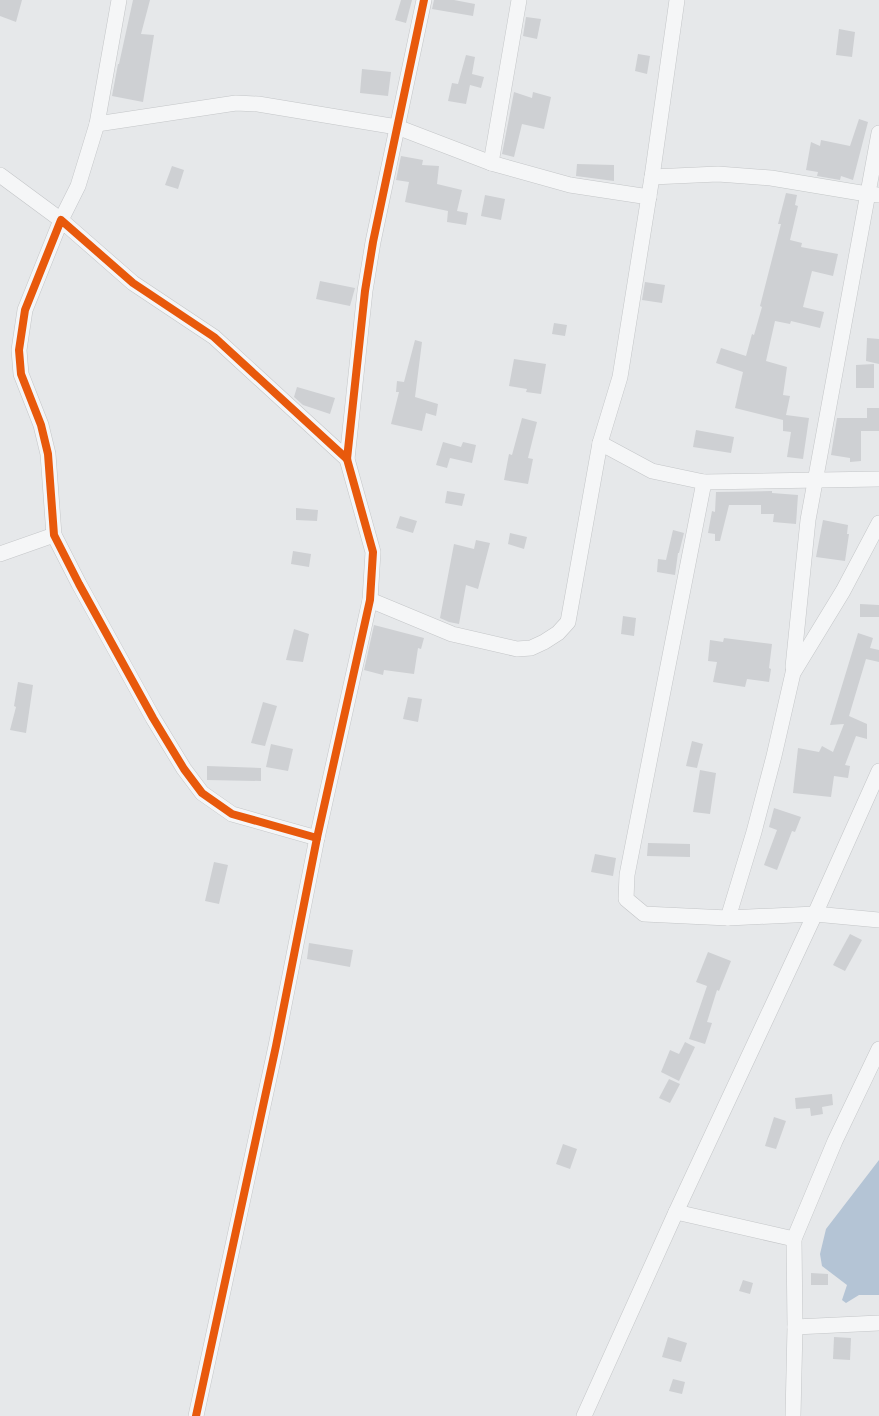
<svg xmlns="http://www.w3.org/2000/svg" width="879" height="1416" font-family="'Titillium Web',sans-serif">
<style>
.water{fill:#b4c4d5}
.building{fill:#ced0d3}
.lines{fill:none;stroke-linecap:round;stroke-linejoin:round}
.minor-casing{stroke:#c4c6c8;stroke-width:16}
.minor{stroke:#f5f6f7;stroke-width:15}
.cycleway-casing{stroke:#f4f6f9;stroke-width:11}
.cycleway{stroke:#e8590c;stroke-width:8}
</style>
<rect width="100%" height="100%" fill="#e6e8ea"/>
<path class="water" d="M879 1160V1295H859L846 1303 842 1300 847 1285 822 1266 820 1254 826 1229Z"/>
<g class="building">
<path d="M0 0H22L16 22 0 16Z"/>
<path d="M133 0H150L141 34 154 35 143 102 112 96 118 64H119Z"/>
<path d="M401 0H412L406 23 395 20Z"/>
<path d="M434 0H454L475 4 473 16 432 9Z"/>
<path d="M526 17 541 19 537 39 523 36Z"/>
<path d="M839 29 855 32 852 57 836 55Z"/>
<path d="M638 54 650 56 647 74 635 71Z"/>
<path d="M466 55 475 57 472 74 484 77 481 88 470 85 466 104 448 101 452 83 458 84Z"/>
<path d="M362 69 391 72 388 96 360 93Z"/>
<path d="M514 92 532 98 533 92 551 97 544 129 522 124 514 157 502 154Z"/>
<path d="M859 119 868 122 853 180 841 176 840 180 817 176 818 172 806 170 811 142 820 146 821 140 850 146Z"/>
<path d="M401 156 423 160 422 165 439 166 437 184 462 190 457 211 468 213 466 225 447 222 448 211 405 202 409 182 396 180Z"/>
<path d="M577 164 614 165V181L576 176Z"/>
<path d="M172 166 184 170 178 189 165 185Z"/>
<path d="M786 193 797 195 795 205 798 206 790 240 802 243 801 247 838 254 833 276 812 271 803 307 824 312 820 328 791 321 790 324 775 321 766 361 787 367 783 395 790 396 786 415 809 418 803 459 787 457 791 432 783 431V420L735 408 743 372 716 363 721 348 746 356 752 334 754 335 762 307 760 306 781 224H778Z"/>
<path d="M485 195 505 199 501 220 481 216Z"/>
<path d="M320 281 355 288 350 306 316 299Z"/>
<path d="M645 282 665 285 662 303 642 300Z"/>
<path d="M554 323 567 325 565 336 552 334Z"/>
<path d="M867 338 879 339V364L866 361Z"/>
<path d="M415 340 422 342 415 397 438 404 436 416 426 413 422 431 391 424 399 392H396L397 381 404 382Z"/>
<path d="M514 359 546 364 541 394 526 392 527 389 509 386Z"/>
<path d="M874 364V388H856V365Z"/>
<path d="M297 387 335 398 330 414 303 405 294 397Z"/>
<path d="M867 408H879V431H861V461L850 462V458L831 455 837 418H867Z"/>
<path d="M522 418 537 422 528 458 533 459 528 484 504 480 509 454 512 455Z"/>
<path d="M696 430 734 437 731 453 693 447Z"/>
<path d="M443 442 461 447 463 442 476 445 472 463 450 458 447 468 436 465Z"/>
<path d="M447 491 465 494 462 506 445 503Z"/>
<path d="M772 491V493L798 495 796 524 773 522 774 514H761V505H729L720 541H715V534L708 533 712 511 715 512 716 492Z"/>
<path d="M296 508 318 510 317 521 296 520Z"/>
<path d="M400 516 417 521 413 533 396 528Z"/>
<path d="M823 520 848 525 847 534H849L845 561 816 557Z"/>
<path d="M673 530 684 533 679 553H678L675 575 657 572 658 559 666 560Z"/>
<path d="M510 533 527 537 524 549 508 544Z"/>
<path d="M476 540 490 543 478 589 466 585 459 624 449 622 440 618 454 544 474 549Z"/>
<path d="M293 551 311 554 309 567 291 564Z"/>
<path d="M860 604 879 605V617H860Z"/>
<path d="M623 616 636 618 634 636 621 634Z"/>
<path d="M374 625 424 638 421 649 418 648 414 674 384 670 383 675 364 670Z"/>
<path d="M294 629 309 634 303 662 286 660Z"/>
<path d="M858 633 873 638 870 648 879 650V662L866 659 849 716 867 724V739L856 736 845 765 850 766 848 778 834 776 831 797 793 793 798 748 819 752 822 746 833 752 844 724 830 725Z"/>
<path d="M724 638 772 644 769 668 771 669 769 682 747 679 745 687 713 682 717 662 708 661 710 640 723 642Z"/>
<path d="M18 682 33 685 26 733 10 730 16 707 14 706Z"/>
<path d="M408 697 422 699 418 722 403 719Z"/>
<path d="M263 702 277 706 265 746 251 743Z"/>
<path d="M692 741 703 744 697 768 686 766Z"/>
<path d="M271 744 293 749 288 771 266 767Z"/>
<path d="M207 766 261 768V781L207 780Z"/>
<path d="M700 770 716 773 710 814 693 812Z"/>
<path d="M774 808 801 817 795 832 792 831 777 870 764 865 777 830 769 827Z"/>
<path d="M648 843 690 844V857L647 856Z"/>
<path d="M595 854 616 858 613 876 591 872Z"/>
<path d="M214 862 228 865 219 904 205 901Z"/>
<path d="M850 934 862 940 845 971 833 965Z"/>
<path d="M309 943 353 950 350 967 307 959Z"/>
<path d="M708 952 731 961 719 991 717 990 707 1022 712 1023 705 1044 689 1039 707 986 696 982Z"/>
<path d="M685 1042 695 1047 679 1081 661 1072 670 1050 679 1054Z"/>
<path d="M669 1079 680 1084 670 1103 659 1098Z"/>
<path d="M832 1094 833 1105 822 1107 823 1114 811 1116 810 1108 796 1109 795 1098Z"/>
<path d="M774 1117 786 1121 776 1149 765 1146Z"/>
<path d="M563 1144 577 1149 570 1169 556 1164Z"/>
<path d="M811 1273 828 1274V1285H811Z"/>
<path d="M743 1280 753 1283 750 1294 739 1291Z"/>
<path d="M668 1337 687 1343 681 1362 662 1357Z"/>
<path d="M834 1337 851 1338 850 1360 833 1359Z"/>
<path d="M673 1379 685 1382 682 1394 669 1391Z"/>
</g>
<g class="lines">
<g class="minor-casing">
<g id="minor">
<path d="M519 0 491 163 570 185 649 197"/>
<path d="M97 124 236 103 258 104 397 127 491 163"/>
<path d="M0 175 61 220 78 186 97 124 119 0"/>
<path d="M652 177 718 174 771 178 867 194 879 195"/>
<path d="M600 443 652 471 704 482 879 479"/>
<path d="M704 482 627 875 626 899 644 914 728 918"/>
<path d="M879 523 843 591 793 673 774 756 754 832 728 918 815 914 879 920"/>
<path d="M0 554 54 535"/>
<path d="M370 600 452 634 517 649 531 648 544 642 558 633 568 622 600 443 620 377 652 177 677 0"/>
<path d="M793 667 808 520 879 133"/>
<path d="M317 838 232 814 202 793 184 769 153 718 79 584 54 535 48 454 41 425 21 374 19 350 25 310 61 220 133 283 214 337 347 459"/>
<path d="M676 1212 794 1239"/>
<path d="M795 1327 879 1323"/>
<path d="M196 1416 276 1046 317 838 370 600 373 552 347 459 365 291 373 242 424 0"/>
<path d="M584 1416 676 1212 815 914 879 771"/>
<path d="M793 1416 795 1327 794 1239 835 1141 879 1049"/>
</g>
</g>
<use href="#minor" class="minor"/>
<g class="cycleway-casing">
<g id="cycleway">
<path d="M317 838 232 814 202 793 184 769 153 718 79 584 54 535 48 454 41 425 21 374 19 350 25 310 61 220 133 283 214 337 347 459"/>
<path d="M196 1416 276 1046 317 838 370 600 373 552 347 459 365 291 373 242 424 0"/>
</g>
</g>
<use href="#cycleway" class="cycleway"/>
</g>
</svg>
